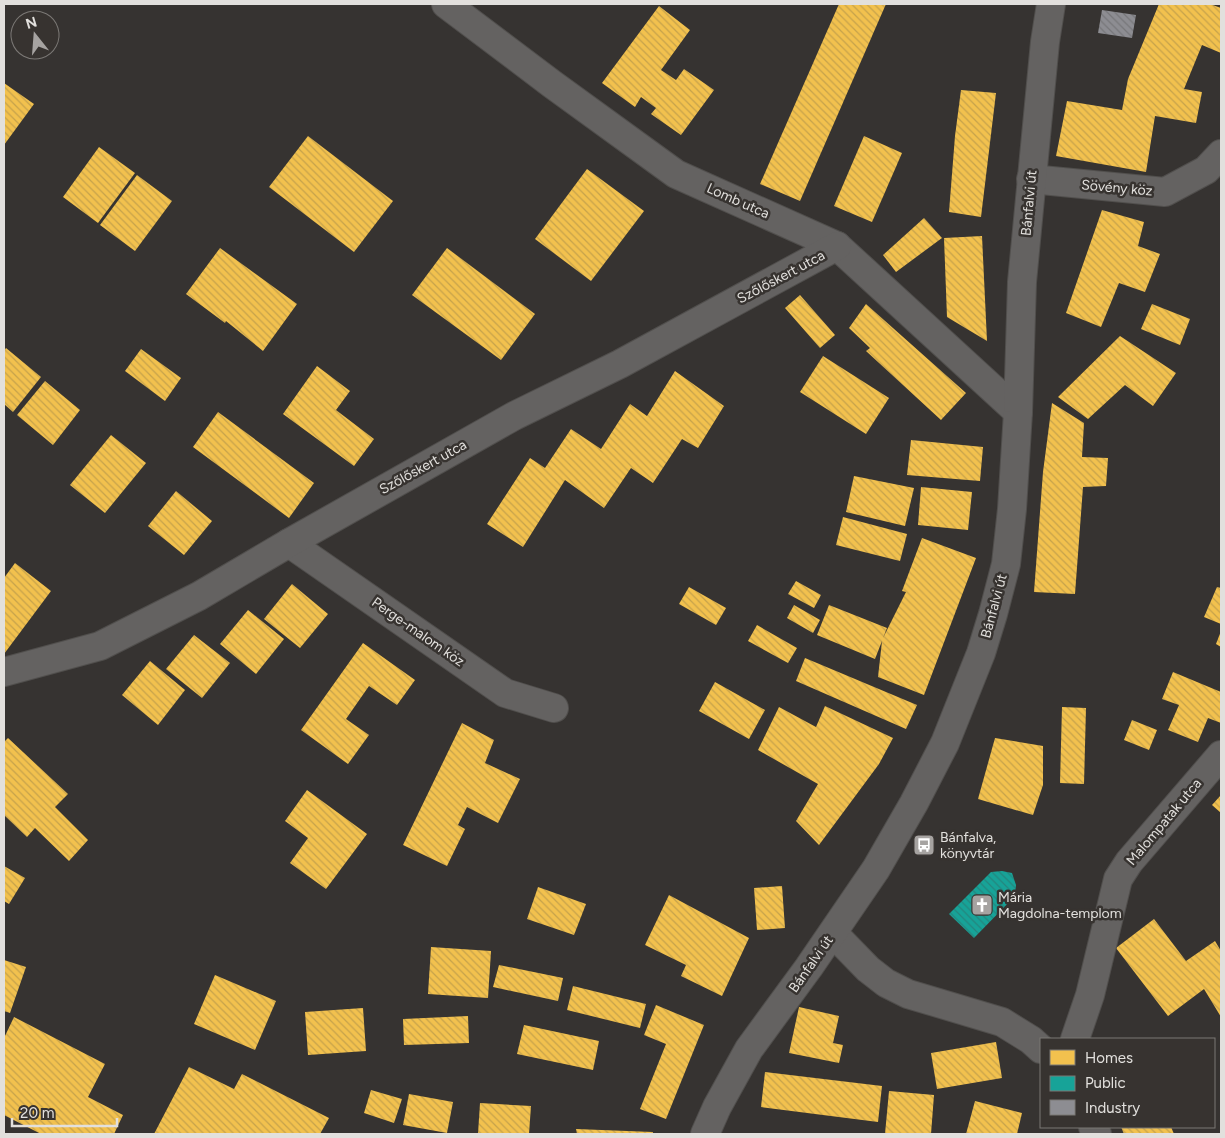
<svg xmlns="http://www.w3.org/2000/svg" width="1225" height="1138" font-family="Figtree,sans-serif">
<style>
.homes{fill:url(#homes-back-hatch)}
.public{fill:url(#public-back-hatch)}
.industry{fill:url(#industry-back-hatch)}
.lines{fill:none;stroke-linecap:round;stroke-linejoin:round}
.minor-casing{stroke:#514f4d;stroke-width:30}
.minor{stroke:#646261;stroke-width:28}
.labels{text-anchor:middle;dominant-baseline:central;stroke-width:5;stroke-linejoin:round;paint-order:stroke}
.street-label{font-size:14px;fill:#e2e0dd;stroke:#373330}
.poi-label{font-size:14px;fill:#e2e0dd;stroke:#373330;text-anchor:start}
</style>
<defs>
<pattern id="homes-back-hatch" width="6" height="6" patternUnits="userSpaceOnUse" patternTransform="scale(1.25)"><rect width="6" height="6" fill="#f2c14e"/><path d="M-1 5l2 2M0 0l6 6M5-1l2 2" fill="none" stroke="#c6a24b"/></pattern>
<pattern id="public-back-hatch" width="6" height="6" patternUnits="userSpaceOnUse" patternTransform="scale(1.25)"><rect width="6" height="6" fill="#17a398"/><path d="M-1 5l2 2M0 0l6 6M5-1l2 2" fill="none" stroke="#24867e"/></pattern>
<pattern id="industry-back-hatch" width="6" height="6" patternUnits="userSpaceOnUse" patternTransform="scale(1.25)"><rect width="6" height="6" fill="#8d8d92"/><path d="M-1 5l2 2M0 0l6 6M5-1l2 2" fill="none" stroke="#77777a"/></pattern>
</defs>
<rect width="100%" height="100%" fill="#363331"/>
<g class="homes">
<path d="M839 4H886L800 201 760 184Z"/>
<path d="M1159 4H1210L1221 8V53L1202 45 1184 89 1202 92 1196 123 1155 116 1146 172 1056 156 1067 101 1122 110 1128 79Z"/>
<path d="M659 6 690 30 661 70 676 80 684 69 714 90 681 135 651 114 656 108 641 97 635 107 602 83Z"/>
<path d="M4 83 34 104 4 145Z"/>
<path d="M961 90 996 93 981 217 949 212 955 136Z"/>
<path d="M308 136 393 201 354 252 269 187Z"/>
<path d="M864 136 902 153 872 222 834 206Z"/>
<path d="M99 147 135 173 98 223 63 197Z"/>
<path d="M587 169 644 211 591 281 535 239Z"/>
<path d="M137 175 172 201 135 251 100 225Z"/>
<path d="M1102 210 1144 222 1138 246 1160 254 1145 292 1119 283 1101 327 1066 313Z"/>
<path d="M924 218 942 238 896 272 883 255Z"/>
<path d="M982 236 987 341 947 317 944 238Z"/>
<path d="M220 248 297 304 263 351 226 321 225 323 186 294Z"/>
<path d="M447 248 535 314 501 360 412 295Z"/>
<path d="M800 295 835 335 820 348 785 308Z"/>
<path d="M866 304 966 393 941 420 866 351 870 348 849 328Z"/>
<path d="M1152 304 1190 319 1180 345 1141 329Z"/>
<path d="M1120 336 1176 373 1153 406 1125 385 1088 419 1058 397Z"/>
<path d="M6 348 41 377 13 412 4 404V351Z"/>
<path d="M141 349 181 378 165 401 125 371Z"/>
<path d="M823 356 889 398 866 434 800 392Z"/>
<path d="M317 366 350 391 336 410 374 439 354 466 283 414Z"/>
<path d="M675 371 724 406 698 448 682 439 653 483 631 468 604 508 565 480 523 547 487 524 530 458 545 468 571 429 601 449 630 404 647 416Z"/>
<path d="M45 381 80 410 53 445 17 415Z"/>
<path d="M1052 403 1084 423 1082 457 1108 458 1106 486 1083 487 1075 594 1034 592 1043 472Z"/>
<path d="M218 412 314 483 289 518 193 447Z"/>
<path d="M111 435 146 463 105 513 70 485Z"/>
<path d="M911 440 983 447 980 481 907 475Z"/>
<path d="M854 476 914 488 905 526 846 512Z"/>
<path d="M921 487 972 492 968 530 918 525Z"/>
<path d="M176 491 212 521 184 555 148 526Z"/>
<path d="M843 517 907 534 900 561 836 545Z"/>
<path d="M922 538 976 558 924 695 878 677 882 641 875 659 817 635 829 605 887 628 883 638 906 592 902 591Z"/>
<path d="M15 563 51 591 4 654V578Z"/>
<path d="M796 581 821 595 814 608 788 594Z"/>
<path d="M292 584 328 614 300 648 264 619Z"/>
<path d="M689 587 726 608 716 625 679 604Z"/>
<path d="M1217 587 1221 588V624L1204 617Z"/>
<path d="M794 605 820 620 813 633 787 618Z"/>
<path d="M248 610 284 639 256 674 220 644Z"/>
<path d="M757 625 797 648 788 663 748 641Z"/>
<path d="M1221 631V647L1216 644Z"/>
<path d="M194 635 230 663 202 698 166 669Z"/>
<path d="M363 643 415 680 397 705 369 686 346 719 369 735 348 764 301 730Z"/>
<path d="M805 658 917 705 906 729 796 681Z"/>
<path d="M150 661 185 690 158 725 122 695Z"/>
<path d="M1173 672 1221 692V723L1208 718 1198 742 1168 730 1179 705 1162 699Z"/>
<path d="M715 682 765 710 749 739 699 711Z"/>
<path d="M825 706 893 738 879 764 819 845 796 821 818 784 758 750 779 707 816 727Z"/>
<path d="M1062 707 1086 708 1084 784 1060 783Z"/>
<path d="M1132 720 1157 730 1149 750 1124 740Z"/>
<path d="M462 723 494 740 485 763 520 779 498 823 467 807 458 825 465 829 447 866 403 845Z"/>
<path d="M8 738 68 794 55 807 88 840 69 861 35 828 27 837 4 815V742Z"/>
<path d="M995 738 1043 746V785L1033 815 978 799Z"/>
<path d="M307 790 367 834 326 889 290 863 308 838 285 821Z"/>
<path d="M1221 795V813L1212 805Z"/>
<path d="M4 866 25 878 9 904 4 901Z"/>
<path d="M782 886 785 928 757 930 754 888Z"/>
<path d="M538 887 586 904 574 935 527 919Z"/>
<path d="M669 895 749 938 722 996 681 976 686 965 645 945Z"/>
<path d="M1154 919 1186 961 1215 941 1221 951V1017L1204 989 1168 1016 1116 948Z"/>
<path d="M431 947 491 951 488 998 428 994Z"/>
<path d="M4 960 26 967 10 1013 4 1011Z"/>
<path d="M499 965 563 978 558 1001 493 987Z"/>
<path d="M215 975 276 1001 255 1050 194 1024Z"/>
<path d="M573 986 646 1004 640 1028 567 1010Z"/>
<path d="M656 1005 704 1025 666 1119 640 1109 666 1044 644 1035Z"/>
<path d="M799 1007 839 1016 833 1043 843 1045 839 1063 789 1053Z"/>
<path d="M363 1008 366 1051 308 1055 305 1012Z"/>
<path d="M468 1016 469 1043 404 1045 403 1019Z"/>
<path d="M14 1017 105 1064 88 1097 123 1115 114 1134H41L4 1115V1038Z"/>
<path d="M524 1025 599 1041 593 1070 517 1054Z"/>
<path d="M996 1042 1002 1078 937 1089 931 1053Z"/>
<path d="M189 1067 234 1089 242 1074 329 1118 320 1134H154Z"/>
<path d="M765 1072 882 1086 878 1122 761 1107Z"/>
<path d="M371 1090 402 1099 394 1123 364 1113Z"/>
<path d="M889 1091 934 1095 931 1134H885Z"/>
<path d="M409 1094 453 1102 447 1133 403 1125Z"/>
<path d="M975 1101 1022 1113 1017 1134H966Z"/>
<path d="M480 1103 531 1106 529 1134H478Z"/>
<path d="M1121 1127H1171L1174 1134H1124Z"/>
<path d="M576 1129 653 1132V1134H577Z"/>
</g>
<path class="public" d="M1002 871 1012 873 1016 885 1015 896 974 938 949 914 991 872Z"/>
<path class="industry" d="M1102 10 1136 15 1132 38 1098 33Z"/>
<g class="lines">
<g class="minor-casing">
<g id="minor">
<path d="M446 4 552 84 676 174 837 246 1018 412"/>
<path d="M1031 179 1165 192 1206 170 1221 154"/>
<path d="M289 543 505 693 554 708"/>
<path d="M4 672 100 646 199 596 289 543 514 416 620 364 837 246"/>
<path d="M833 933 868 969 886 983 908 994 1002 1022 1031 1040 1041 1049"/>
<path d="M1075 1039 1090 995 1118 879 1129 862 1221 755"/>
<path d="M1093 1127 1097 1134"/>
<path d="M705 1134 717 1107 749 1049 809 967 876 869 914 803 945 743 981 653 993 614 1006 564 1012 509 1018 412 1022 282 1045 42 1051 4"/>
</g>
</g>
<use href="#minor" class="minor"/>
</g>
<defs>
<g id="bus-square" transform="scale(1.125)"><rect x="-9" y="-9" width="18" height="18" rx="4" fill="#a6a3a1" stroke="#373330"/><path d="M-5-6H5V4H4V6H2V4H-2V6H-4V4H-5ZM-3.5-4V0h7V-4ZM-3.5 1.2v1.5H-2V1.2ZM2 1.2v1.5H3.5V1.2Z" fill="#fff"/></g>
<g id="church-square" transform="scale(1.125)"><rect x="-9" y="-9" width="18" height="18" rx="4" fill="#a6a3a1" stroke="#373330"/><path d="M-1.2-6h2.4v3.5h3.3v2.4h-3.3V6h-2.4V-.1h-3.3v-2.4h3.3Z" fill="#fff"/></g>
</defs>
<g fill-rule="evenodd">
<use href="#bus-square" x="924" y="845"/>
<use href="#church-square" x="982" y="905"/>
</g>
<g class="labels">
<g class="street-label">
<text transform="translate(1117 188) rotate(5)">Sövény köz</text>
<text transform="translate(738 201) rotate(24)">Lomb utca</text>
<text transform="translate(1029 203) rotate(-85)">Bánfalvi út</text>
<text transform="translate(781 277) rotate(-28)">Szőlőskert utca</text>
<text transform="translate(423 467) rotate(-29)">Szőlőskert utca</text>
<text transform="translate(994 606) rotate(-75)">Bánfalvi út</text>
<text transform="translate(418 632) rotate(35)">Perge-malom köz</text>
<text transform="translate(1164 822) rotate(-50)">Malompatak utca</text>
<text transform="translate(811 964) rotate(-55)">Bánfalvi út</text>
</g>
<g class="poi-label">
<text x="940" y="837">Bánfalva,<tspan x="940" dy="16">könyvtár</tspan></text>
<text x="998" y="897">Mária<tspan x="998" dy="16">Magdolna-templom</tspan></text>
</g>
</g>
<rect width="1225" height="1138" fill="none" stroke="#e2e0dd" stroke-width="10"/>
<rect x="1040" y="1038" width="175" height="90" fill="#373330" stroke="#7b7875"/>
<rect x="1050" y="1050" width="25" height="15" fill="#f2c14e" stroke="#7b7875"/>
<text x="1085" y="1063" font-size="15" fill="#e2e0dd">Homes</text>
<rect x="1050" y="1076" width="25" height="15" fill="#17a398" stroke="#7b7875"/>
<text x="1085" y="1088" font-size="15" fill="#e2e0dd">Public</text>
<rect x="1050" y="1100" width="25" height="15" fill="#8d8d92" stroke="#7b7875"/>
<text x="1085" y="1113" font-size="15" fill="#e2e0dd">Industry</text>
<g transform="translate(35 35) rotate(343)"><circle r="24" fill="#373330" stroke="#7b7875"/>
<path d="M0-4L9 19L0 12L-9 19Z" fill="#a6a3a1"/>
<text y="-8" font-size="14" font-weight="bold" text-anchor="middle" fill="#e2e0dd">N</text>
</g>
<path d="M12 1118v8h105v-8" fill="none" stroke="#e2e0dd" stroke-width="2.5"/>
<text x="20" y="1118" font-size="15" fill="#e2e0dd" stroke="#373330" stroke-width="4" paint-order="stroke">20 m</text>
</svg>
